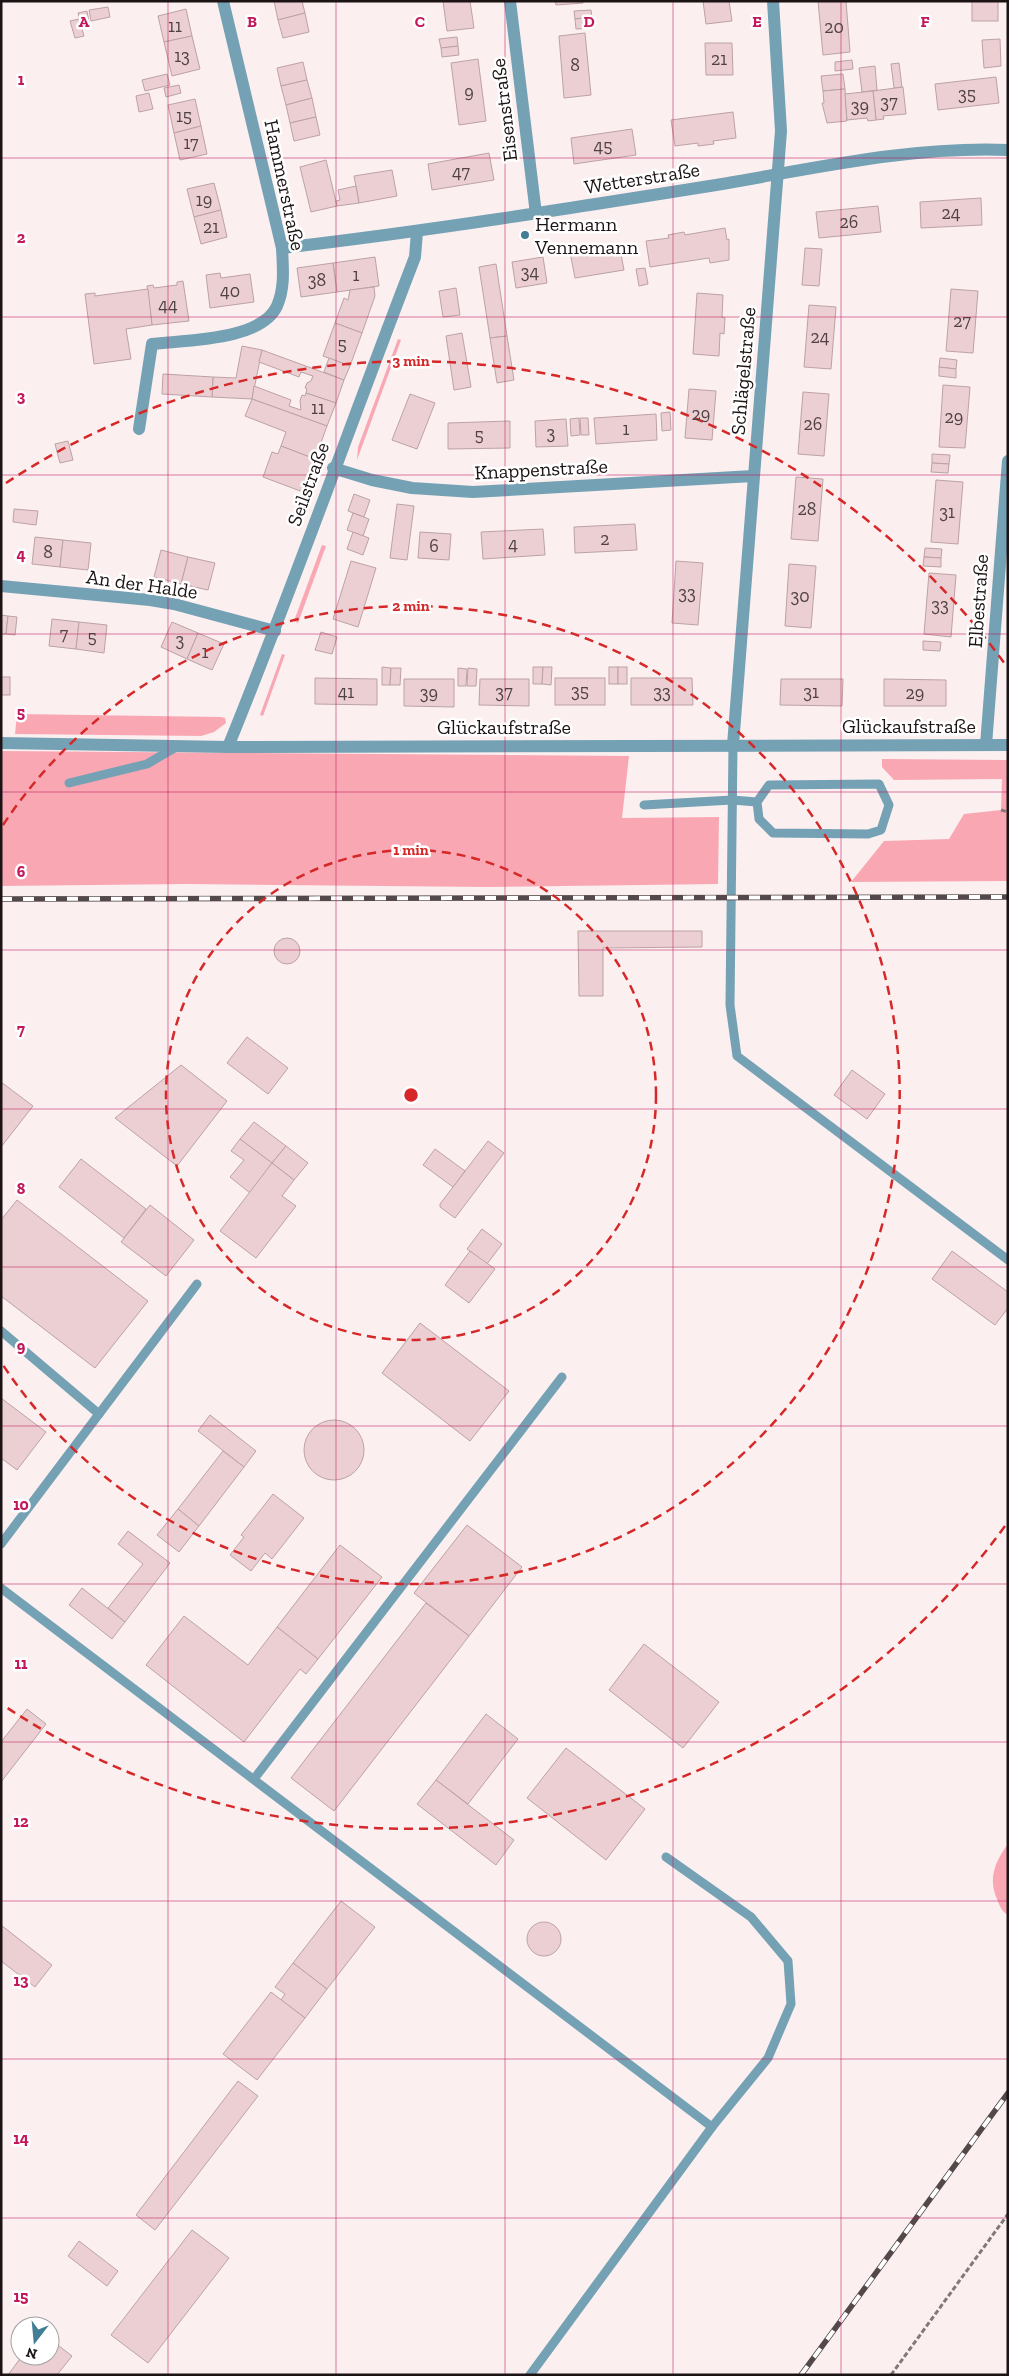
<svg xmlns="http://www.w3.org/2000/svg" width="1009" height="2376" font-family="'Zilla Slab',serif">
<style>
.green{fill:#f9a8b3}
.building{fill:#eccfd2;stroke:#bda2a5}
.lines{fill:none;stroke-linecap:round;stroke-linejoin:round}
.path{stroke:#837879;stroke-width:3;stroke-dasharray:5 2.5;stroke-linecap:butt}
.lane{stroke:#74a1b3;stroke-width:9}
.street{stroke:#74a1b3;stroke-width:12}
.rail-casing{stroke:#53494a;stroke-width:5.5}
.rail{stroke:#fff;stroke-width:4;stroke-dasharray:11;stroke-linecap:butt}
.grid{fill:none;stroke:#c2185b;stroke-width:1;stroke-opacity:0.55}
.ring{fill:none;stroke:#d62828;stroke-width:2.5;stroke-dasharray:9 6}
.poi-dot{fill:#427e95;stroke:#fff;stroke-width:2}
.labels{text-anchor:middle;dominant-baseline:central;stroke-width:5;stroke-linejoin:round;paint-order:stroke}
.number-label{font-size:18px;fill:#504244}
.street-label{font-size:20px;fill:#1c1314;stroke:#fff}
.poi-label{font-size:20px;fill:#1c1314;stroke:#fff;text-anchor:start}
.grid-label{font-size:16px;text-anchor:middle;font-weight:bold;fill:#c2185b;stroke:#fff;stroke-width:5;stroke-linejoin:round;paint-order:stroke}
.centre{fill:#d62828;stroke:#fff;stroke-width:2.5}
.ring-label{font-size:15px;text-anchor:middle;font-weight:bold;fill:#d62828;stroke:#fff;stroke-width:5;stroke-linejoin:round;paint-order:stroke}
</style>
<rect width="100%" height="100%" fill="#fbeff0"/>
<g class="green">
<path d="M398 339 401 340 357 460 358 447Z"/>
<path d="M322 545 326 546 298 623 294 621Z"/>
<path d="M282 654 285 655 263 716 260 715Z"/>
<path d="M17 714 221 717 225 718 226 723 214 732 201 736 15 734Z"/>
<path d="M1 751 629 756 622 818 719 817 718 884 486 887 186 884 1 886Z"/>
<path d="M882 759 1008 760V881L851 882 884 841 949 839 964 814 1001 810 1002 779 894 780 882 767Z"/>
<path d="M1008 1844V1915C1001 1911 1000 1906 997 1899 988 1878 995 1862 1008 1844Z"/>
</g>
<g class="building">
<path d="M274 1H302L305 13 278 20Z"/>
<path d="M443 1H470L474 28 447 31Z"/>
<path d="M555 1H583V3L556 5Z"/>
<path d="M703 1H729L732 21 706 24Z"/>
<path d="M818 1H846L850 52 823 55Z"/>
<rect x="972" y="1" width="26" height="20"/>
<path d="M108 7 110 17 91 21 89 10Z"/>
<path d="M186 9 192 36 164 42 158 16Z"/>
<path d="M591 10 592 17 575 19 574 11Z"/>
<path d="M87 11 90 27 82 29 78 13Z"/>
<path d="M305 13 309 32 283 38 278 20Z"/>
<path d="M592 17 593 28 576 29 575 19Z"/>
<path d="M79 19 84 36 75 38 70 21Z"/>
<path d="M585 33 591 95 564 98 559 36Z"/>
<path d="M192 36 200 69 172 76 164 42Z"/>
<path d="M457 37 458 46 441 48 439 39Z"/>
<path d="M1000 39 1001 66 984 68 982 40Z"/>
<path d="M705 43H732L733 75H706Z"/>
<path d="M458 46 459 55 442 57 441 48Z"/>
<path d="M478 59 486 121 459 125 451 63Z"/>
<path d="M852 60 853 69 835 71V62Z"/>
<path d="M303 62 307 80 281 86 277 68Z"/>
<path d="M899 63 902 87 894 88 891 64Z"/>
<path d="M875 66 877 90 862 92 859 68Z"/>
<path d="M167 74 170 85 145 91 142 80Z"/>
<path d="M843 74 845 89 823 91 821 76Z"/>
<path d="M996 77 999 103 938 110 935 84Z"/>
<path d="M307 80 312 98 286 105 281 86Z"/>
<path d="M179 85 181 93 166 97 164 88Z"/>
<path d="M903 87 906 114 883 116 884 119 876 120 873 91Z"/>
<path d="M845 89 847 121 827 123 822 103H824L823 91Z"/>
<path d="M873 91 876 120 868 121 867 118 847 120 845 94Z"/>
<path d="M149 93 153 109 139 112 136 96Z"/>
<path d="M312 98 316 117 290 123 286 105Z"/>
<path d="M195 99 201 126 174 133 168 105Z"/>
<path d="M733 112 736 138 713 141 714 144 698 146V143L675 146 671 120Z"/>
<path d="M316 117 320 135 294 141 290 123Z"/>
<path d="M201 126 207 154 180 160 174 133Z"/>
<path d="M632 129 636 155 574 164 571 138Z"/>
<path d="M489 153 494 180 432 190 428 164Z"/>
<path d="M326 160 337 206 311 212 300 167Z"/>
<path d="M392 170 397 196 359 203 354 176Z"/>
<path d="M214 183 221 210 194 217 187 189Z"/>
<path d="M356 186 359 203 337 206 336 201 340 200 338 190Z"/>
<path d="M981 198 982 225 921 228 920 202Z"/>
<path d="M878 206 881 232 819 238 816 212Z"/>
<path d="M221 210 227 237 201 244 194 217Z"/>
<path d="M725 228 727 240 729 239V260L710 263 709 258 650 267 646 241 669 238 668 235 684 232 685 235Z"/>
<path d="M619 244 624 270 575 278 570 252Z"/>
<path d="M805 248 822 249 819 286 802 285Z"/>
<path d="M375 257 379 286 337 292 333 263Z"/>
<path d="M543 257 547 283 516 288 512 262Z"/>
<path d="M333 263 337 292 301 297 297 268Z"/>
<path d="M496 264 507 336 490 338 479 267Z"/>
<path d="M645 268 648 284 639 286 636 269Z"/>
<path d="M220 273 221 278 250 274 254 302 210 308 206 275Z"/>
<path d="M183 281 189 321 152 325 147 286 153 285 154 288 177 285V282Z"/>
<path d="M374 287 375 296 362 333 335 323 344 298 348 300 350 290Z"/>
<path d="M456 288 460 315 443 317 439 291Z"/>
<path d="M148 289 152 325 126 329 131 359 94 364 85 294 95 293V296Z"/>
<path d="M951 289 978 291 973 353 946 351Z"/>
<path d="M697 293 723 295 722 317 725 318 724 334 720 333 719 356 693 354Z"/>
<path d="M809 305 836 307 831 369 804 367Z"/>
<path d="M335 323 362 333 350 366 323 356Z"/>
<path d="M462 333 471 387 454 390 446 336Z"/>
<path d="M507 336 514 380 497 383 490 338Z"/>
<path d="M242 346 262 350 252 399 212 397 213 377 236 378Z"/>
<path d="M262 350 344 380 336 403 306 393 307 389 305 388 307 383 311 381 313 376 301 372 299 377 259 362Z"/>
<path d="M329 358 350 366 344 380 324 372Z"/>
<path d="M940 358 957 360 956 369 939 367Z"/>
<path d="M939 367 956 369V378L939 376Z"/>
<path d="M163 374 213 377 212 397 162 394Z"/>
<path d="M943 385 970 387 965 448 939 447Z"/>
<path d="M254 386 291 400 289 406 301 410 300 401 302 395 305 396 306 393 336 403 327 426 252 399Z"/>
<path d="M689 389 716 391 712 440 685 438Z"/>
<path d="M803 392 829 394 824 456 798 454Z"/>
<path d="M410 394 435 403 417 449 392 440Z"/>
<path d="M252 399 327 426 315 459 281 446 286 432 245 416Z"/>
<path d="M670 412 671 430 662 431 661 413Z"/>
<path d="M656 414 657 440 596 444 594 418Z"/>
<path d="M579 418 580 435 571 436 570 419Z"/>
<path d="M580 418H588L589 435H581Z"/>
<path d="M566 419 568 446 536 447 535 421Z"/>
<path d="M510 421V448L448 449V423Z"/>
<path d="M68 441 73 460 60 463 55 444Z"/>
<path d="M281 446 315 459 303 492 263 477 272 452 278 454Z"/>
<path d="M932 454 950 455 949 464 932 463Z"/>
<path d="M932 463 949 464 948 473 931 472Z"/>
<path d="M796 477 823 479 818 541 791 539Z"/>
<path d="M936 480 963 482 958 544 931 542Z"/>
<path d="M354 494 370 500 364 517 348 511Z"/>
<path d="M397 504 414 506 407 560 390 558Z"/>
<path d="M14 509 38 511 36 525 13 522Z"/>
<path d="M353 513 369 519 363 536 347 530Z"/>
<path d="M635 524 637 550 575 553 574 527Z"/>
<path d="M543 529 545 555 483 559 481 532Z"/>
<path d="M353 532 369 538 363 555 347 549Z"/>
<path d="M420 532 451 534 449 560 418 558Z"/>
<path d="M35 537 63 540 60 567 32 564Z"/>
<path d="M63 540 91 543 88 570 60 567Z"/>
<path d="M925 548 942 549 941 558 924 557Z"/>
<path d="M161 550 188 557 181 584 154 577Z"/>
<path d="M188 557 215 563 208 590 181 584Z"/>
<path d="M924 557 941 558V567L923 566Z"/>
<path d="M351 561 376 568 358 627 333 619Z"/>
<path d="M676 561 703 563 698 625 672 623Z"/>
<path d="M789 564 816 566 811 628 785 626Z"/>
<path d="M929 573 956 575 951 637 924 634Z"/>
<path d="M1 615 8 616 6 634H1Z"/>
<path d="M8 616 17 617 15 635 6 634Z"/>
<path d="M52 619 79 622 76 649 49 646Z"/>
<path d="M79 622 107 625 104 653 76 649Z"/>
<path d="M172 622 198 633 187 659 161 647Z"/>
<path d="M321 632 337 637 332 654 315 650Z"/>
<path d="M198 633 224 644 212 670 187 659Z"/>
<path d="M923 641 941 642 940 651 923 650Z"/>
<path d="M382 667 391 668 390 685H382Z"/>
<path d="M533 667H543L542 684H533Z"/>
<path d="M543 667H552L551 685 542 684Z"/>
<rect x="609" y="667" width="9" height="17"/>
<rect x="618" y="667" width="9" height="17"/>
<path d="M391 668H401L400 685H390Z"/>
<path d="M458 668 467 669 466 686H458Z"/>
<path d="M468 668 477 669 476 686H467Z"/>
<rect x="1" y="677" width="9" height="18"/>
<path d="M315 678 377 679V705L315 704Z"/>
<rect x="555" y="678" width="50" height="27"/>
<path d="M631 678H692L693 705H631Z"/>
<path d="M404 679H454V707L404 706Z"/>
<path d="M480 679H529V706L479 705Z"/>
<path d="M781 679H843L842 706 780 705Z"/>
<path d="M884 679 946 680V706H884Z"/>
<path d="M578 931H702V947L603 948V996H579Z"/>
<circle cx="287" cy="951" r="13"/>
<path d="M247 1037 288 1068 268 1094 227 1063Z"/>
<path d="M181 1065 227 1101 177 1166 115 1118Z"/>
<path d="M852 1070 885 1094 867 1119 834 1095Z"/>
<path d="M1 1082 33 1106 1 1147Z"/>
<path d="M254 1122 286 1146 272 1163 240 1139Z"/>
<path d="M240 1139 272 1163 250 1193 230 1177 244 1160 231 1151Z"/>
<path d="M488 1141 504 1153 455 1218 440 1207V1204Z"/>
<path d="M286 1146 308 1163 294 1180 272 1163Z"/>
<path d="M435 1149 465 1171 453 1187 423 1165Z"/>
<path d="M81 1159 146 1209 124 1238 59 1187Z"/>
<path d="M272 1163 294 1180 282 1196 296 1206 256 1258 220 1231Z"/>
<path d="M17 1200 148 1301 95 1368 1 1296V1220Z"/>
<path d="M150 1205 194 1240 166 1276 121 1242Z"/>
<path d="M482 1229 502 1244 487 1264 467 1249Z"/>
<path d="M470 1251 495 1269 469 1303 445 1285Z"/>
<path d="M952 1251 1008 1292V1308L995 1325 932 1279Z"/>
<path d="M420 1323 509 1391 470 1441 382 1373Z"/>
<path d="M1 1398 46 1432 17 1470 1 1458Z"/>
<path d="M210 1415 256 1451 244 1467 198 1431Z"/>
<circle cx="334" cy="1450" r="30"/>
<path d="M223 1451 244 1467 199 1526 178 1509Z"/>
<path d="M273 1494 304 1518 272 1559 265 1553 251 1571 230 1555 244 1537 241 1535Z"/>
<path d="M178 1509 199 1526 179 1552 157 1535Z"/>
<path d="M467 1525 522 1567 469 1636 414 1593Z"/>
<path d="M128 1531 170 1563 125 1622 108 1608 143 1564 118 1544Z"/>
<path d="M340 1545 382 1577 318 1659 277 1627Z"/>
<path d="M82 1588 125 1622 112 1639 69 1605Z"/>
<path d="M426 1603 469 1636 334 1811 291 1778Z"/>
<path d="M184 1616 248 1665 277 1627 318 1659 306 1674 300 1669 244 1742 146 1665Z"/>
<path d="M644 1644 719 1702 683 1748 609 1690Z"/>
<path d="M27 1709 46 1724 1 1782V1742Z"/>
<path d="M486 1714 518 1739 468 1804 436 1780Z"/>
<path d="M566 1748 645 1809 606 1860 527 1798Z"/>
<path d="M436 1780 514 1840 496 1865 417 1804Z"/>
<path d="M341 1901 375 1927 327 1989 293 1963Z"/>
<circle cx="544" cy="1939" r="17"/>
<path d="M1 1925 52 1965 35 1987 1 1961Z"/>
<path d="M293 1963 327 1989 305 2018 281 2000 285 1994 275 1987Z"/>
<path d="M271 1992 305 2018 257 2080 223 2054Z"/>
<path d="M238 2081 258 2096 155 2230 136 2215Z"/>
<path d="M192 2230 229 2258 148 2363 111 2335Z"/>
<path d="M79 2241 118 2271 107 2286 68 2256Z"/>
<path d="M50 2339 72 2356 57 2375H8L22 2356H50Z"/>
</g>
<g class="lines">
<g class="path">
<path d="M1001 810 1008 812"/>
<path d="M891 2375 1008 2214"/>
</g>
<g class="lane">
<path d="M733 745 730 1005 737 1056 1008 1260"/>
<path d="M69 783 147 764 176 747"/>
<path d="M644 805 732 800 757 802 769 785 879 784 889 805 881 830 868 834 773 833 759 819 757 802"/>
<path d="M1 1331 99 1414"/>
<path d="M1 1544 197 1284"/>
<path d="M1 1588 712 2127"/>
<path d="M254 1779 562 1377"/>
<path d="M530 2375 712 2127 768 2058 791 2004 788 1961 751 1917 666 1857"/>
</g>
<g class="street">
<path d="M510 1 536 214"/>
<path d="M282 248C428 231 572 208 716 185 812 169 910 146 1008 150"/>
<path d="M139 429 152 344C185 340 261 341 277 306 285 288 283 268 282 248L223 1"/>
<path d="M333 468 372 480 412 488 473 492 753 476"/>
<path d="M1 586 150 600 174 604 275 631"/>
<path d="M1 743 228 747 1008 745"/>
<path d="M733 745 781 131 773 1"/>
<path d="M986 745 1008 461"/>
<path d="M228 747C294 585 352 420 415 257L417 232"/>
</g>
<g class="rail-casing">
<g id="rail">
<path d="M1 899 1008 897"/>
<path d="M801 2375 1008 2093"/>
</g>
</g>
<use href="#rail" class="rail"/>
</g>
<path class="grid" d="M168 1V2375M336 1V2375M505 1V2375M673 1V2375M841 1V2375M1 158H1008M1 317H1008M1 475H1008M1 634H1008M1 792H1008M1 950H1008M1 1109H1008M1 1267H1008M1 1426H1008M1 1584H1008M1 1742H1008M1 1901H1008M1 2059H1008M1 2218H1008"/>
<g class="ring">
<circle cx="411" cy="1095" r="245"/>
<path d="M3 825A489 489 0 1 1 3 1365"/>
<path d="M1005 1526A734 734 0 0 1 6 1707M6 483A734 734 0 0 1 1005 664"/>
</g>
<circle class="poi-dot" cx="525" cy="235" r="5"/>
<g class="labels">
<g class="number-label">
<text x="175" y="26">11</text>
<text x="834" y="27">20</text>
<text x="182" y="56">13</text>
<text x="719" y="59">21</text>
<text x="575" y="65">8</text>
<text x="469" y="92">9</text>
<text x="967" y="94">35</text>
<text x="889" y="102">37</text>
<text x="860" y="106">39</text>
<text x="184" y="116">15</text>
<text x="191" y="143">17</text>
<text x="603" y="146">45</text>
<text x="461" y="172">47</text>
<text x="204" y="200">19</text>
<text x="951" y="213">24</text>
<text x="849" y="222">26</text>
<text x="211" y="227">21</text>
<text x="530" y="272">34</text>
<text x="356" y="275">1</text>
<text x="317" y="280">38</text>
<text x="230" y="291">40</text>
<text x="168" y="305">44</text>
<text x="962" y="321">27</text>
<text x="820" y="337">24</text>
<text x="342" y="344">5</text>
<text x="318" y="408">11</text>
<text x="701" y="414">29</text>
<text x="954" y="417">29</text>
<text x="813" y="424">26</text>
<text x="626" y="429">1</text>
<text x="551" y="433">3</text>
<text x="479" y="435">5</text>
<text x="807" y="509">28</text>
<text x="947" y="512">31</text>
<text x="605" y="539">2</text>
<text x="513" y="544">4</text>
<text x="434" y="546">6</text>
<text x="48" y="552">8</text>
<text x="687" y="593">33</text>
<text x="800" y="596">30</text>
<text x="940" y="605">33</text>
<text x="64" y="634">7</text>
<text x="92" y="637">5</text>
<text x="180" y="640">3</text>
<text x="205" y="652">1</text>
<text x="580" y="691">35</text>
<text x="346" y="692">41</text>
<text x="504" y="692">37</text>
<text x="662" y="692">33</text>
<text x="811" y="692">31</text>
<text x="429" y="693">39</text>
<text x="915" y="693">29</text>
</g>
<g class="street-label">
<text transform="translate(504 110) rotate(-97)">Eisenstraße</text>
<text transform="translate(642 178) rotate(-9)">Wetterstraße</text>
<text transform="translate(285 185) rotate(78)">Hammerstraße</text>
<text transform="translate(743 371) rotate(-85)">Schlägelstraße</text>
<text transform="translate(541 469) rotate(-3)">Knappenstraße</text>
<text transform="translate(308 484) rotate(-70)">Seilstraße</text>
<text transform="translate(142 584) rotate(8)">An der Halde</text>
<text transform="translate(978 601) rotate(-86)">Elbestraße</text>
<text x="909" y="726">Glückaufstraße</text>
<text x="504" y="727">Glückaufstraße</text>
</g>
<g class="poi-label">
<text x="535" y="224">Hermann<tspan x="535" dy="23">Vennemann</tspan></text>
</g>
</g>
<g class="grid-label">
<text x="84" y="27">A</text>
<text x="252" y="27">B</text>
<text x="420" y="27">C</text>
<text x="589" y="27">D</text>
<text x="757" y="27">E</text>
<text x="925" y="27">F</text>
<text x="21" y="85">1</text>
<text x="21" y="243">2</text>
<text x="21" y="402">3</text>
<text x="21" y="560">4</text>
<text x="21" y="718">5</text>
<text x="21" y="877">6</text>
<text x="21" y="1035">7</text>
<text x="21" y="1194">8</text>
<text x="21" y="1352">9</text>
<text x="21" y="1510">10</text>
<text x="21" y="1669">11</text>
<text x="21" y="1827">12</text>
<text x="21" y="1986">13</text>
<text x="21" y="2144">14</text>
<text x="21" y="2302">15</text>
</g>
<circle cx="411" cy="1095" r="8" class="centre"/>
<g class="ring-label">
<text x="411" y="366">3 min</text>
<text x="411" y="611">2 min</text>
<text x="411" y="855">1 min</text>
</g>
<rect width="1009" height="2376" fill="none" stroke="#1c1314" stroke-width="5"/>
<g transform="translate(35 2341) rotate(196)"><circle r="24" fill="#ffffff" stroke="#a4a1a1"/>
<path d="M0-4L9 19L0 12L-9 19Z" fill="#427e95"/>
<text y="-8" font-size="14" font-weight="bold" text-anchor="middle" fill="#1c1314">N</text>
</g>
</svg>
